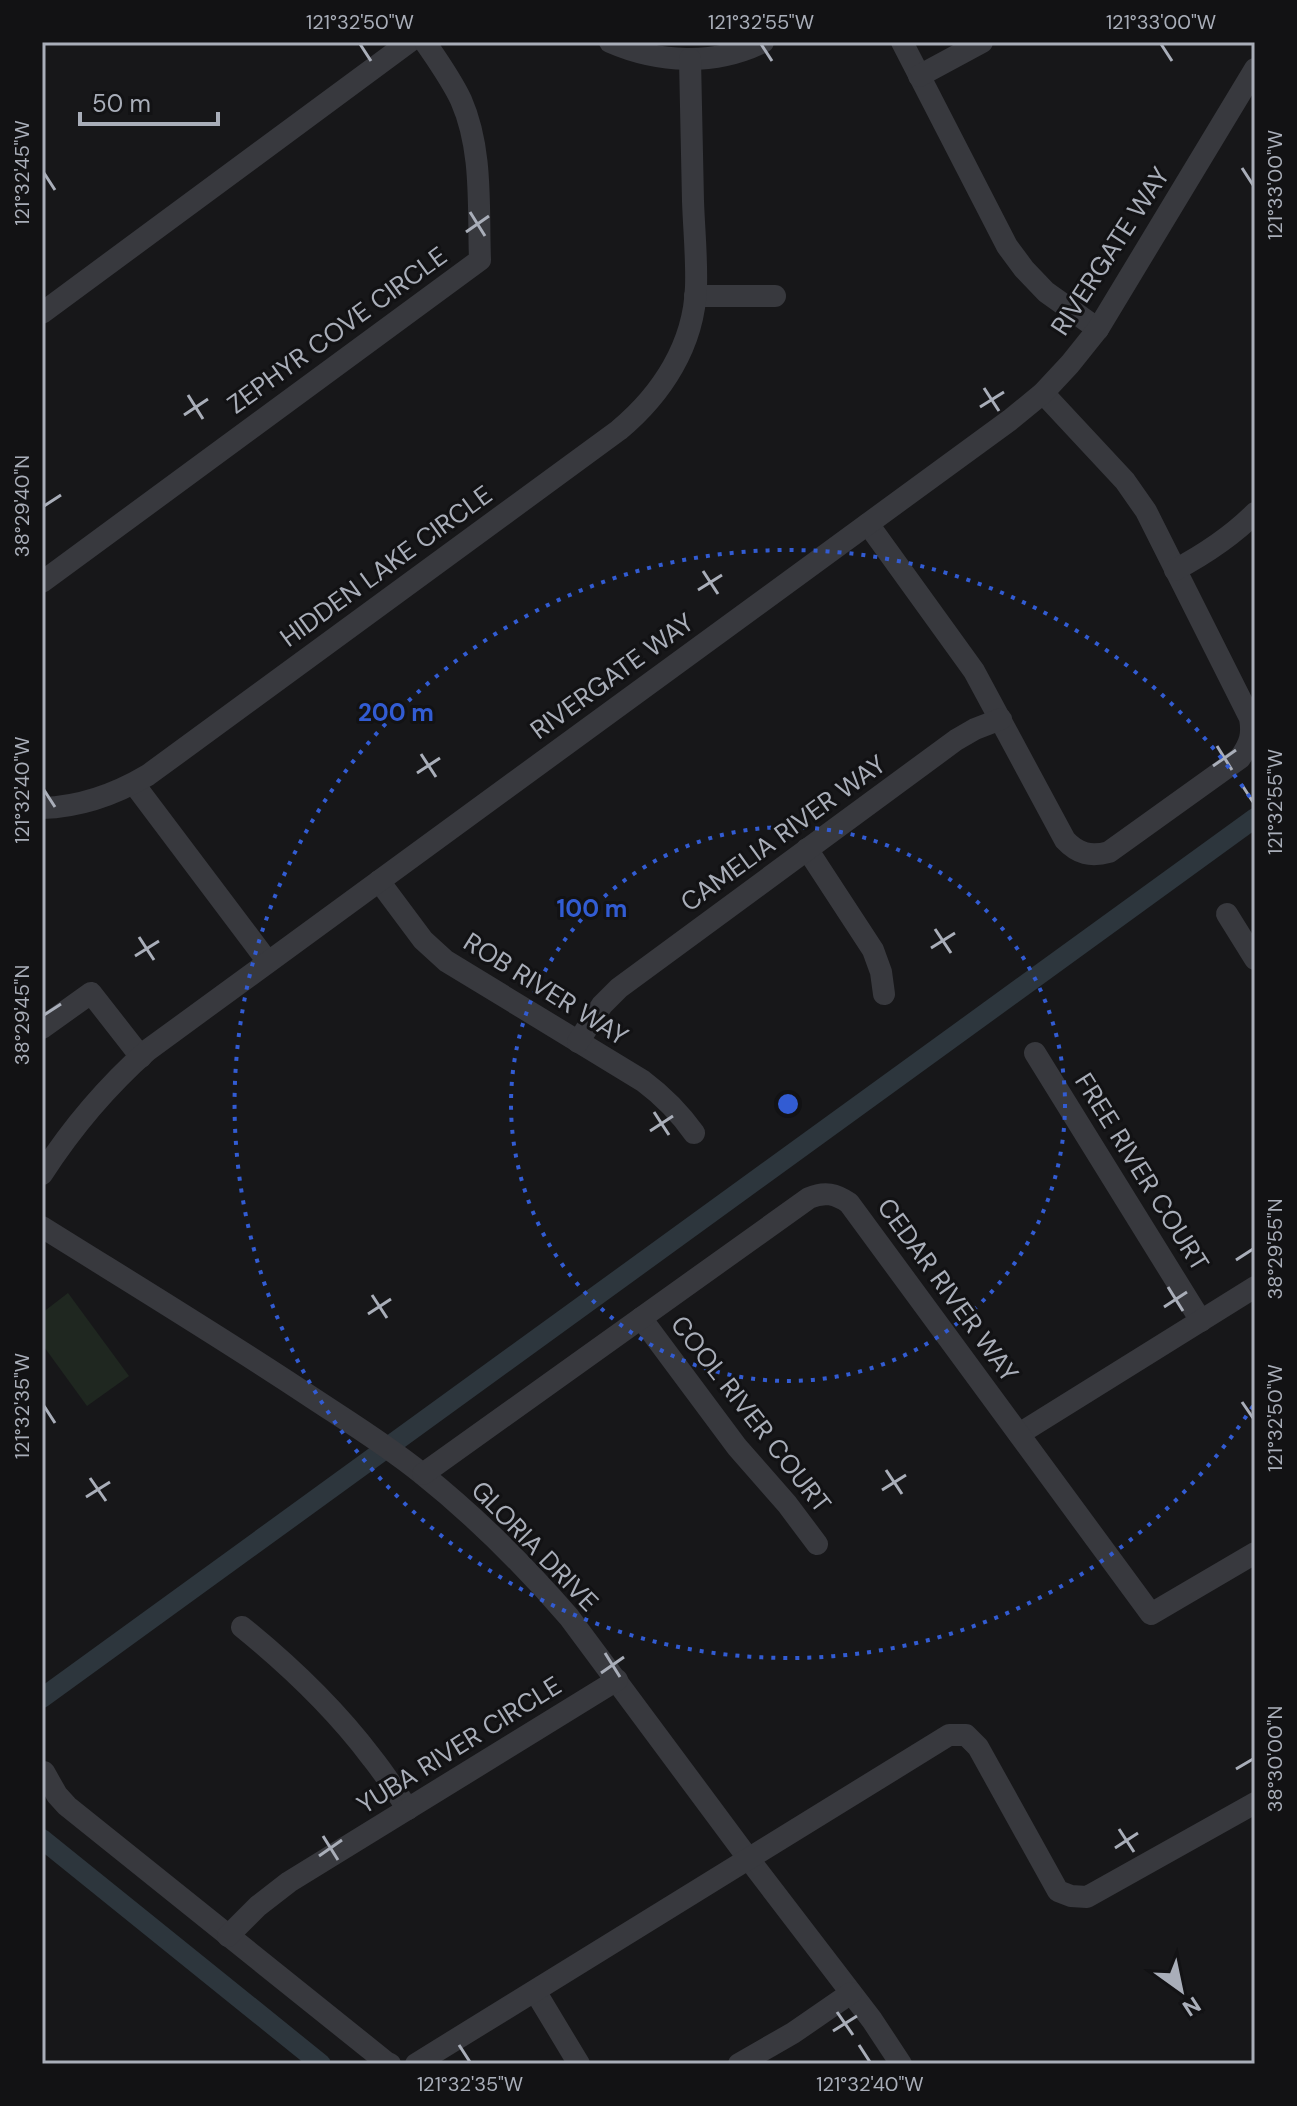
<svg xmlns="http://www.w3.org/2000/svg" width="1297" height="2106" font-family="'DM Sans',sans-serif">
<style>
.green{fill:#1f2720}
.lines{fill:none;stroke-linecap:round;stroke-linejoin:round}
.canal{stroke:#2d363d;stroke-width:20}
.minor{stroke:#38393e;stroke-width:22}
.ticks{fill:none;stroke:#a9aeb9;stroke-width:3}
.ring{fill:none;stroke:#325cd3;stroke-width:4;stroke-dasharray:4 8}
.labels{text-anchor:middle;dominant-baseline:central;stroke-width:6;stroke-linejoin:round;paint-order:stroke}
.street-label{font-size:26px;fill:#a9aeb9;stroke:#121214}
.centre{fill:#325cd3;stroke:#121214;stroke-width:4}
.ring-label{font-size:24px;text-anchor:middle;font-weight:bold;fill:#325cd3;stroke:#121214;stroke-width:6;stroke-linejoin:round;paint-order:stroke}
.neatline{fill:none;stroke:#a9aeb9;stroke-width:3}
.ticks-label{font-size:20px;text-anchor:middle;fill:#a9aeb9}
</style>
<rect width="100%" height="100%" fill="#171719"/>
<path class="green" d="M68 1293 129 1376 87 1406 42 1344V1313Z"/>
<g class="lines">
<g class="canal">
<path d="M42 1698 1255 818"/>
<path d="M42 1839 321 2064"/>
</g>
<g class="minor">
<path d="M610 42C658 63 715 66 763 42"/>
<path d="M902 42 1007 246 1024 269 1046 292 1098 329"/>
<path d="M919 76 982 42"/>
<path d="M695 296H775"/>
<path d="M42 313 409 42"/>
<path d="M868 524 974 671 1065 840C1078 854 1091 857 1109 852L1240 758C1250 744 1253 735 1250 718L1146 511 1125 481 1043 393"/>
<path d="M1175 570C1205 554 1231 537 1255 513"/>
<path d="M42 582 480 260C478 207 483 150 461 100 451 79 438 61 425 42"/>
<path d="M134 784 268 962"/>
<path d="M42 808C79 807 116 794 148 775L619 430C662 394 694 345 696 287 697 259 694 230 693 201 692 154 691 107 690 59"/>
<path d="M807 849 873 950 881 972 884 994"/>
<path d="M379 881 423 940 446 961 643 1081C663 1096 679 1112 694 1133"/>
<path d="M1227 914 1255 959"/>
<path d="M42 1028 91 993 141 1057"/>
<path d="M578 1042 602 1005 619 988 956 740 975 729 1001 719"/>
<path d="M1035 1053 1201 1321"/>
<path d="M42 1174C73 1126 105 1088 148 1050L1010 420 1043 393 1070 364 1098 329 1255 69"/>
<path d="M42 1227C130 1282 219 1336 305 1393 344 1419 384 1443 421 1473 475 1516 524 1565 569 1617L748 1858 872 2020 901 2064"/>
<path d="M641 1318 737 1447 787 1504 817 1544"/>
<path d="M1019 1434 1255 1287"/>
<path d="M423 1474 809 1198C825 1191 836 1194 849 1203L1151 1614 1255 1553"/>
<path d="M242 1627C290 1666 335 1709 372 1758 385 1774 396 1792 408 1809"/>
<path d="M44 1772 57 1795 67 1806 386 2062 390 2064"/>
<path d="M228 1936 258 1906 289 1882 617 1680"/>
<path d="M535 1991 579 2064"/>
<path d="M416 2064 949 1735H966L978 1747 1058 1891 1071 1896 1087 1897 1255 1803"/>
<path d="M739 2064 793 2033 851 1993"/>
</g>
</g>
<path class="ticks" d="M360 44 371 61M761 44 772 61M1161 44 1172 61M1242 168 1253 185M44 173 55 190M470 212 485 236M466 232 489 216M984 388 999 411M188 395 203 419M980 407 1004 392M184 415 208 399M44 506 61 495M703 571 718 594M698 590 722 575M1217 746 1232 770M421 754 436 777M1213 766 1236 750M417 773 440 758M1242 785 1253 802M44 790 55 807M935 929 951 953M139 937 154 960M931 948 955 933M135 956 159 941M44 1015 61 1004M654 1112 669 1135M650 1131 673 1116M1236 1260 1253 1249M1168 1287 1183 1311M372 1295 387 1318M1164 1307 1187 1292M368 1314 391 1299M1242 1402 1253 1418M44 1406 55 1423M886 1470 902 1494M90 1478 106 1501M882 1490 906 1475M86 1497 110 1482M605 1653 620 1677M601 1673 624 1657M1236 1769 1253 1759M1119 1829 1134 1852M323 1836 338 1860M1115 1848 1138 1833M319 1856 342 1840M837 2012 853 2035M833 2031 857 2016M459 2045 470 2062M859 2045 870 2062"/>
<g class="ring">
<circle cx="788" cy="1104" r="277"/>
<path d="M1253 1406A554 554 0 1 1 1253 802"/>
</g>
<g class="labels">
<g class="street-label">
<text transform="translate(1110 251) rotate(-57)">RIVERGATE WAY</text>
<text transform="translate(337 330) rotate(-36)">ZEPHYR COVE CIRCLE</text>
<text transform="translate(386 566) rotate(-36)">HIDDEN LAKE CIRCLE</text>
<text transform="translate(612 676) rotate(-36)">RIVERGATE WAY</text>
<text transform="translate(783 833) rotate(-36)">CAMELIA RIVER WAY</text>
<text transform="translate(546 989) rotate(32)">ROB RIVER WAY</text>
<text transform="translate(1142 1172) rotate(58)">FREE RIVER COURT</text>
<text transform="translate(948 1290) rotate(54)">CEDAR RIVER WAY</text>
<text transform="translate(751 1414) rotate(52)">COOL RIVER COURT</text>
<text transform="translate(535 1546) rotate(46)">GLORIA DRIVE</text>
<text transform="translate(459 1745) rotate(-32)">YUBA RIVER CIRCLE</text>
</g>
</g>
<circle cx="788" cy="1104" r="12" class="centre"/>
<g class="ring-label">
<text x="396" y="721">200 m</text>
<text x="592" y="917">100 m</text>
</g>
<rect width="1297" height="2106" fill="none" stroke="#121214" stroke-width="88"/>
<g transform="translate(1181 1990) rotate(147)" stroke="#121214" stroke-width="6" paint-order="stroke">
<path d="M0-6L14 30L0 20L-14 30Z" fill="#a9aeb9"/>
<text y="-12" font-size="22" font-weight="bold" text-anchor="middle" fill="#a9aeb9">N</text>
</g>
<path d="M80 112v12h138v-12" fill="none" stroke="#a9aeb9" stroke-width="4"/>
<text x="92" y="112" font-size="24" fill="#a9aeb9" stroke="#121214" stroke-width="6" paint-order="stroke">50 m</text>
<rect x="44" y="44" width="1209" height="2018" class="neatline"/>
<g class="ticks-label">
<text x="360" y="29">121°32'50"W</text>
<text x="761" y="29">121°32'55"W</text>
<text x="1161" y="29">121°33'00"W</text>
<text transform="translate(22 173) rotate(-90)" y="7">121°32'45"W</text>
<text transform="translate(1275 185) rotate(-90)" y="7">121°33'00"W</text>
<text transform="translate(22 506) rotate(-90)" y="7">38°29'40"N</text>
<text transform="translate(22 790) rotate(-90)" y="7">121°32'40"W</text>
<text transform="translate(1275 802) rotate(-90)" y="7">121°32'55"W</text>
<text transform="translate(22 1015) rotate(-90)" y="7">38°29'45"N</text>
<text transform="translate(1275 1249) rotate(-90)" y="7">38°29'55"N</text>
<text transform="translate(22 1406) rotate(-90)" y="7">121°32'35"W</text>
<text transform="translate(1275 1418) rotate(-90)" y="7">121°32'50"W</text>
<text transform="translate(1275 1759) rotate(-90)" y="7">38°30'00"N</text>
<text x="470" y="2091">121°32'35"W</text>
<text x="870" y="2091">121°32'40"W</text>
</g>
</svg>
